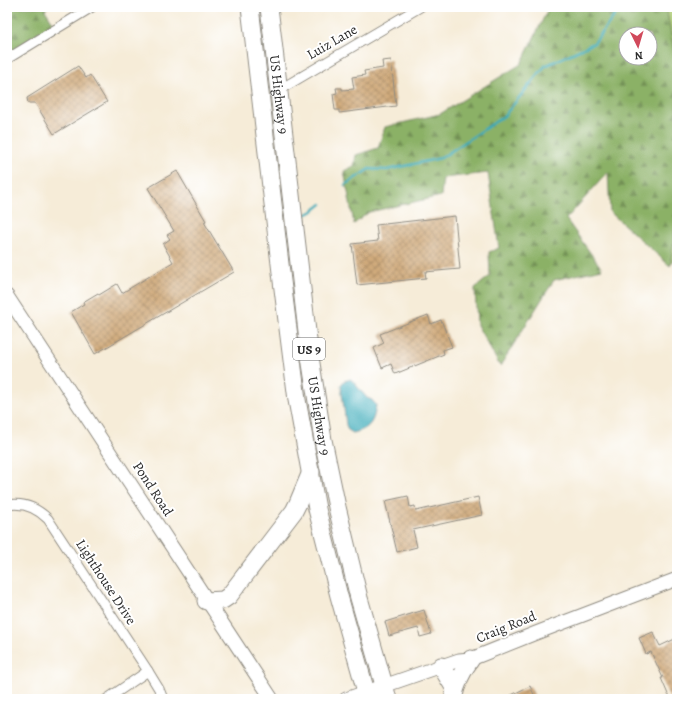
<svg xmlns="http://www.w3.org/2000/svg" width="684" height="706" font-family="Alegreya,serif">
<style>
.grass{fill:#afce75;stroke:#6d7c50}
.forest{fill:url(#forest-firs);stroke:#5b6e48;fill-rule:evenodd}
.water{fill:#3dacba;stroke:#346c72}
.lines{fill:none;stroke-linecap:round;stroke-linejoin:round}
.stream{stroke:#3dacba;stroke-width:2.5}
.building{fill:url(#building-cross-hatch)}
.street-casing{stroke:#908c82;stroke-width:11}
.secondary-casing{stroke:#908c82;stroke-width:15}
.highway-casing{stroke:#908c82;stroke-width:19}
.street{stroke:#fff;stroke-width:9}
.secondary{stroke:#fff;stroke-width:13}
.highway{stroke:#fff;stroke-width:17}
.labels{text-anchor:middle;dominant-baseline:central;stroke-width:4;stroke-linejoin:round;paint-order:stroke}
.shield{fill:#fff;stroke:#6b6b6b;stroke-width:1}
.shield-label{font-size:13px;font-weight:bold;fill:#2b2b2b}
.street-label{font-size:14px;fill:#2b2b2b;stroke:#fff}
</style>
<defs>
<pattern id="forest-firs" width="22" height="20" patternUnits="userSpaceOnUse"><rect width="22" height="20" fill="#8bb166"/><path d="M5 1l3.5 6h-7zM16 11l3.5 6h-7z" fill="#729054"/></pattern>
<pattern id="building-cross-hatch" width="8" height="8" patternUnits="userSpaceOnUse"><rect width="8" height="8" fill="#d0aa7c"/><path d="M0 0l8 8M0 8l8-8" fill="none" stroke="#a98b66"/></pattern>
</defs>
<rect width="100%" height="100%" fill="#fff"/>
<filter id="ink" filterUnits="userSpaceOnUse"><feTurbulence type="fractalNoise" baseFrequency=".025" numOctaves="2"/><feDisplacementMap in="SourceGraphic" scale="8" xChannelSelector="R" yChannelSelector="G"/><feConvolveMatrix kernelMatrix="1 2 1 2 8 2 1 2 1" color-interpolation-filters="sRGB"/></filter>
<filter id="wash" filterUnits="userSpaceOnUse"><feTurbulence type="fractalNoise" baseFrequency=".012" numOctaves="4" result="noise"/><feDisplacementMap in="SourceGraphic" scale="16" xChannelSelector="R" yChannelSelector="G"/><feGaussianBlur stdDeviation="0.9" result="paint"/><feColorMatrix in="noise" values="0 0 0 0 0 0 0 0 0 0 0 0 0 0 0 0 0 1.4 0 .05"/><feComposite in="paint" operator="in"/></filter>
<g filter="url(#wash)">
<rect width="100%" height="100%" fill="#f6ecd8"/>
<g class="grass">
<path d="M666 7H677V67Z"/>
<path d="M677 219V254L670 266Z"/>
</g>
<g class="forest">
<path d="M7 7H48L45 10 57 29 7 57Z"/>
<path d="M549 7H666L677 67V219L670 266 610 212 608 172 566 219 602 269 554 280 500 366 477 325 475 288 490 276 489 252 499 248 488 173 443 178 441 196 369 212 354 224 344 171 354 166 356 155 378 148 385 127 440 114 521 64ZM626 34H650V58H626Z"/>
</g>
<path class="water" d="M351 379 367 398 372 400 376 405C374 422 370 429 353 433L348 430 346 425 341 385 344 381Z"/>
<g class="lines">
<g class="stream">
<path d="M345 185 369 169 387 170 441 158 504 116 545 66 594 43 621 7"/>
<path d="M303 216 313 211 322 204"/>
</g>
</g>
<g id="blocks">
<g class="building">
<path d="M391 60 396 106 339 113V110H335L333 94 337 93 336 88H342V90L354 89 352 77 365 75 364 71 383 68 382 61Z"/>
<path d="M78 66 86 78 90 75 107 102 54 134 35 103H28L27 98Z"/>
<path d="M177 171 206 221 204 222 234 272 95 354 71 312 84 304 83 302 98 293 99 295 117 284 122 293 173 262 163 244 170 239 167 235 174 231 148 188Z"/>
<path d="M455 216 460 269 425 272 426 278 357 285 352 244 378 241 376 225Z"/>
<path d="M428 315 431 324 441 320 452 347 443 350 444 354 395 374 391 364 382 368 374 348 384 343 380 334Z"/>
<path d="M408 496 410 507 415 506 416 511 478 497 482 515 413 530 417 547 397 552 385 501Z"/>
<path d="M424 610 431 634 420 637 418 628 389 636 385 622Z"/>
<path d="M653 632 660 646 677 638V699H670L661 678H663L651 652 646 654 639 638Z"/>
<path d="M530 686 536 699H503Z"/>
</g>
</g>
</g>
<g filter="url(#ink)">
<use href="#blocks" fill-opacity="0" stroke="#908c82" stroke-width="1"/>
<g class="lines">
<g class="street-casing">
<g id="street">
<path d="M7 59 92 7"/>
<path d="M279 90 420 7"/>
<path d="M7 505C23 502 37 508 48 519L148 671 159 689 163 699"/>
<path d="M107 699 148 671"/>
</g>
</g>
<g class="secondary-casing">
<g id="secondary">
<path d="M7 296 272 699"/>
<path d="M346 699 459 660 471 659 536 633 677 579"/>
</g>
</g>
<g class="highway-casing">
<g id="highway">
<path d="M250 7 282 281 297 400 317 509 339 596 368 699"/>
<path id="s1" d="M269 7 310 357 323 440 337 507 359 598 388 699"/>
<path d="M206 601 223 600 229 596 294 511 298 503 311 472"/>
<path d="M441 666 455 689"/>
<path d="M453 699C456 684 462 671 471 659"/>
</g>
</g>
<use href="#street" class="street"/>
<use href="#secondary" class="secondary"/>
<use href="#highway" class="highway"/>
</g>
</g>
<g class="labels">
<rect class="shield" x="293" y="338" width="32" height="22" rx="3"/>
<g class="shield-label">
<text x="309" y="349">US 9</text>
</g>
<g class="street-label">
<text transform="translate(332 42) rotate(-30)">Luiz Lane</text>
<text stroke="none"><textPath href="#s1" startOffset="88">US Highway 9</textPath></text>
<text stroke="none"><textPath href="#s1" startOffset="412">US Highway 9</textPath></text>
<text transform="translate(153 489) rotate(57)">Pond Road</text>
<text transform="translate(106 582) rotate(57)">Lighthouse Drive</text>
<text transform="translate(506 627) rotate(-22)">Craig Road</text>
</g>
</g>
<rect width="684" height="706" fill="none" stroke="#fff" stroke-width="24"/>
<g transform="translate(638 46) rotate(175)"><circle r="19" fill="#ffffff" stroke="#aaaaaa"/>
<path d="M0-3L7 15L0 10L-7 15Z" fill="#d1495b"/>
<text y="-6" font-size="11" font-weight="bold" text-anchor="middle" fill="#2b2b2b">N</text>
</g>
</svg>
